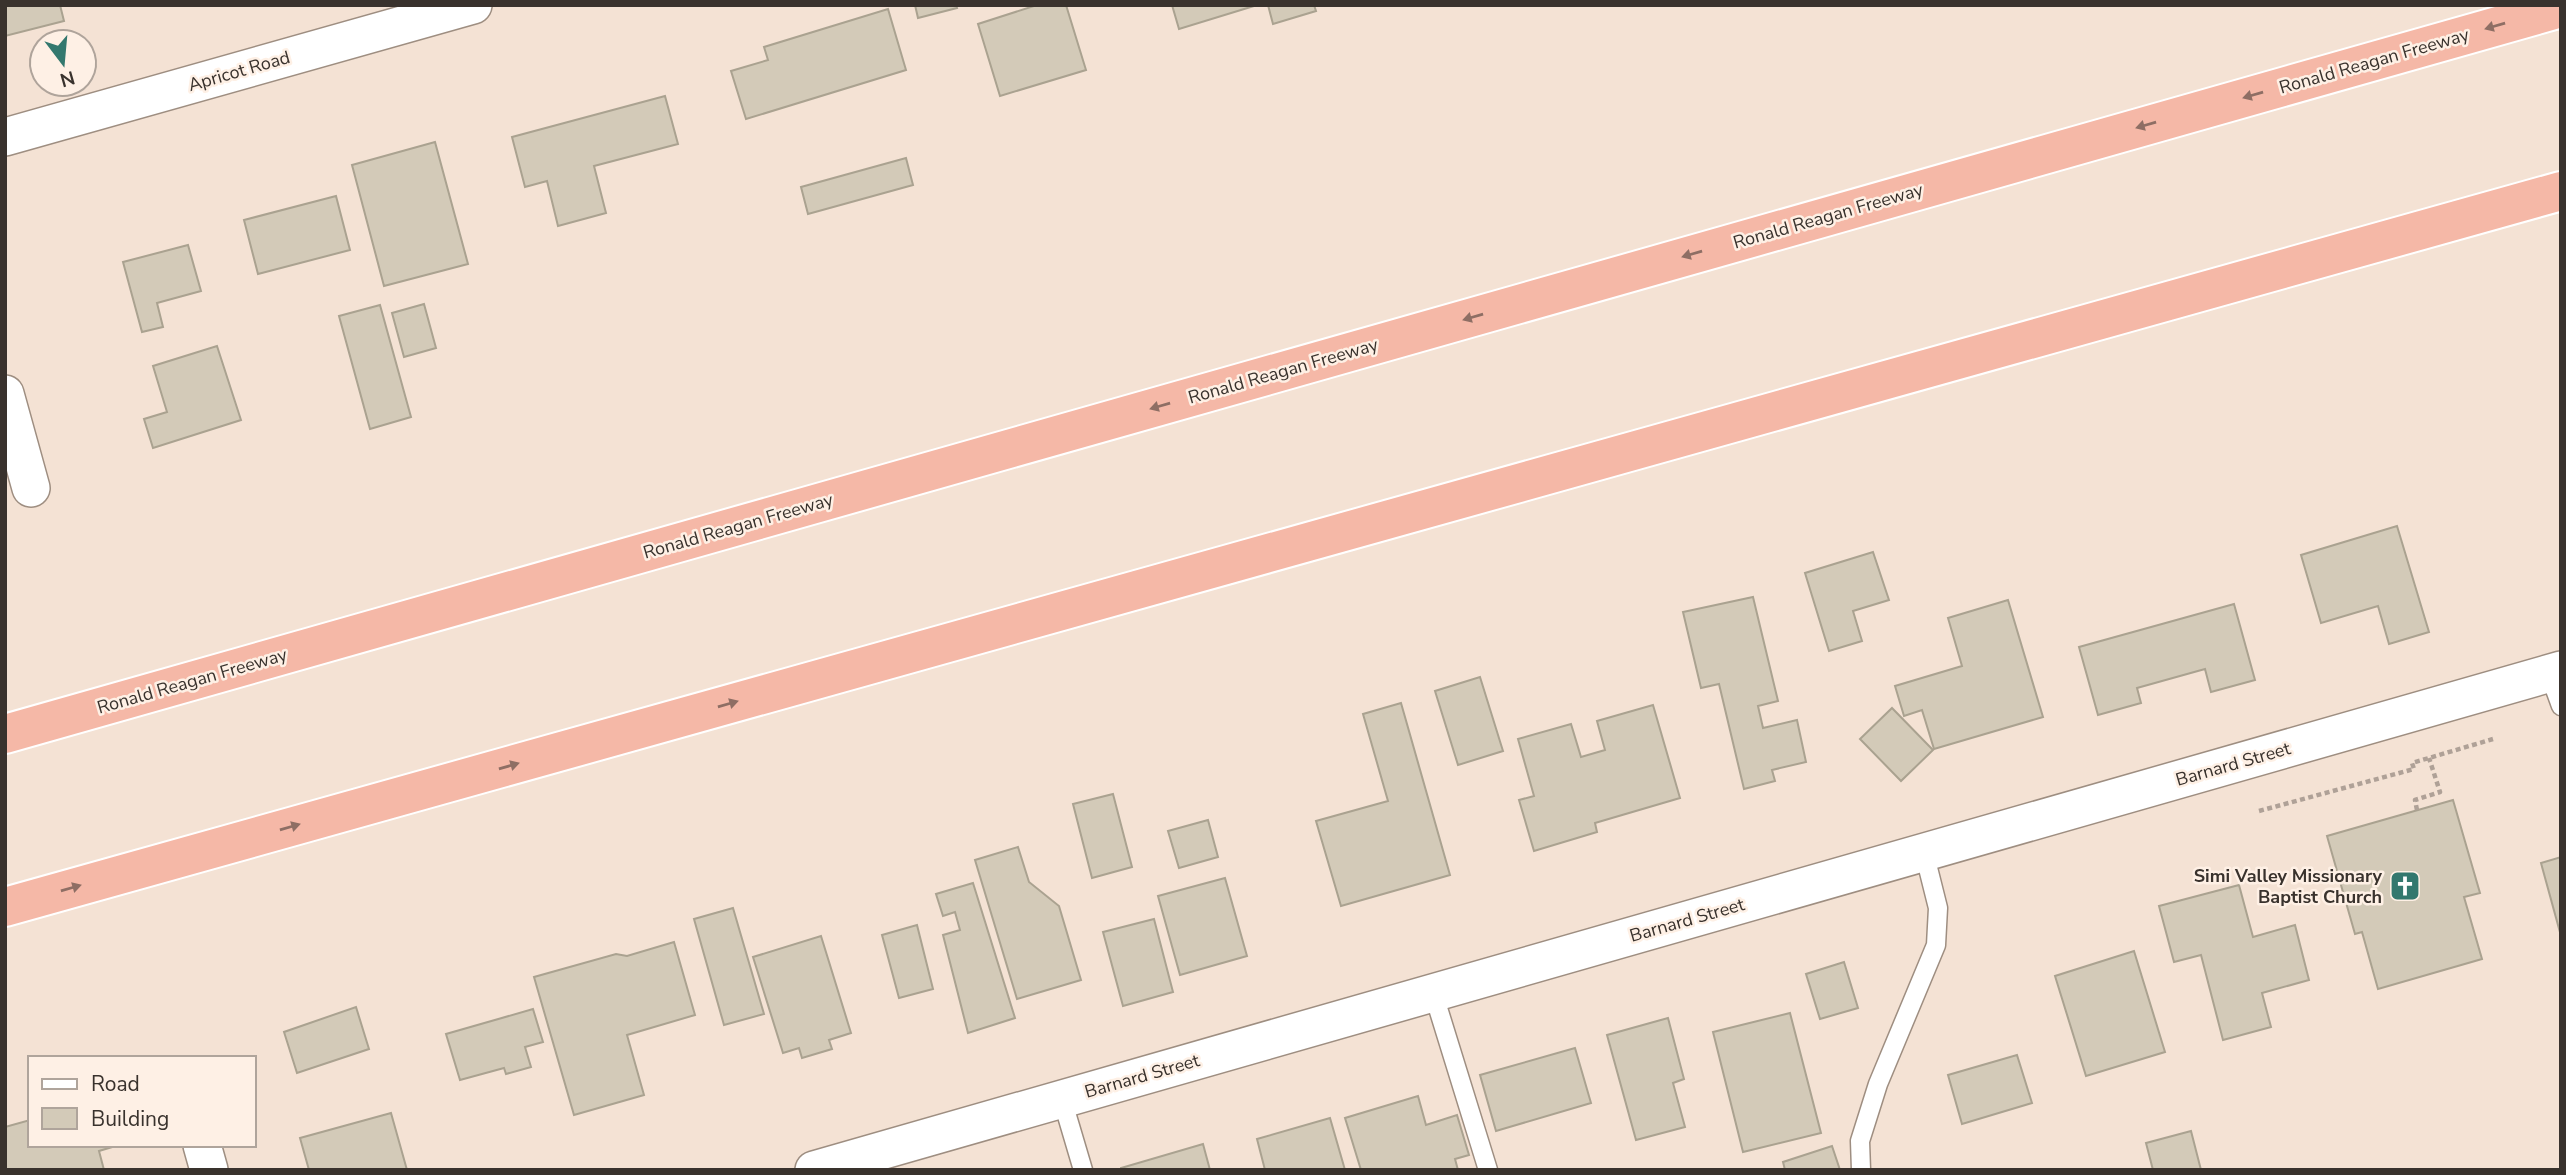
<svg xmlns="http://www.w3.org/2000/svg" width="2566" height="1175" font-family="'Nunito Sans',sans-serif">
<style>
.building{fill:#d3cab8;stroke:#aaa290;stroke-width:2}
.lines{fill:none;stroke-linecap:round;stroke-linejoin:round}
.lane-casing{stroke:#9e8e81;stroke-width:21}
.street-casing{stroke:#9e8e81;stroke-width:40}
.highway-casing{stroke:#fff;stroke-width:42}
.path{stroke:#afa197;stroke-width:4.5;stroke-dasharray:5 3.5;stroke-linecap:butt}
.lane{stroke:#fff;stroke-width:18}
.street{stroke:#fff;stroke-width:37}
.highway{stroke:#f5b8a7;stroke-width:38}
.oneway{fill:#8e6e64}
.labels{text-anchor:middle;dominant-baseline:central;stroke-width:5;stroke-linejoin:round;paint-order:stroke}
.street-label{font-size:18px;fill:#39322d;stroke:#fef0e5}
.poi-label{font-size:18px;font-weight:bold;fill:#39322d;stroke:#fef0e5;text-anchor:end}
</style>
<rect width="100%" height="100%" fill="#f4e2d4"/>
<g class="building">
<path d="M5 5H60L64 21 5 36Z"/>
<path d="M915 5H956L957 8 918 18Z"/>
<path d="M1037 5H1066L1086 70 1000 96 978 24Z"/>
<path d="M1172 5H1253L1254 6 1179 29Z"/>
<path d="M1268 5H1314L1316 11 1273 24Z"/>
<path d="M888 9 906 70 746 119 731 71 768 60 764 47Z"/>
<path d="M665 96 678 144 594 166 606 213 558 226 547 181 525 187 512 137Z"/>
<path d="M435 142 468 264 384 286 352 165Z"/>
<path d="M906 158 913 185 808 214 801 187Z"/>
<path d="M336 196 350 250 258 274 244 220Z"/>
<path d="M188 245 201 291 157 303 163 327 142 332 123 262Z"/>
<path d="M424 304 436 348 404 357 392 313Z"/>
<path d="M380 305 411 417 370 429 339 316Z"/>
<path d="M217 346 241 420 153 448 144 419 167 412 153 366Z"/>
<path d="M2397 526 2429 632 2389 644 2378 606 2321 623 2301 555Z"/>
<path d="M1873 552 1889 600 1853 611 1862 641 1829 651 1805 573Z"/>
<path d="M1753 597 1778 701 1758 706 1763 728 1797 720 1806 762 1772 770 1775 781 1744 789 1719 684 1701 688 1683 612Z"/>
<path d="M2008 600 2043 717 1934 749 1922 710 1904 716 1895 686 1962 666 1948 618Z"/>
<path d="M2234 604 2255 680 2211 692 2205 669 2137 688 2141 703 2098 715 2079 647Z"/>
<path d="M1480 677 1503 751 1458 765 1435 691Z"/>
<path d="M1401 703 1450 875 1341 906 1316 821 1388 801 1363 714Z"/>
<path d="M1653 705 1680 798 1595 823 1597 832 1534 851 1519 800 1534 796 1518 739 1571 724 1581 757 1605 750 1597 721Z"/>
<path d="M1892 708 1933 750 1901 781 1860 739Z"/>
<path d="M1113 794 1132 867 1092 878 1073 804Z"/>
<path d="M2453 800 2480 893 2464 897 2482 959 2378 989 2362 932 2355 934 2327 836Z"/>
<path d="M1208 820 1218 857 1179 868 1168 831Z"/>
<path d="M1018 847 1029 882 1059 906 1081 980 1017 999 975 860Z"/>
<path d="M2561 857V936L2541 863Z"/>
<path d="M1225 878 1247 956 1180 975 1158 896Z"/>
<path d="M973 883 1015 1018 968 1033 943 935 960 930 955 912 943 916 936 894Z"/>
<path d="M2239 885 2253 937 2295 925 2309 980 2262 993 2271 1027 2223 1040 2201 955 2174 962 2159 906Z"/>
<path d="M733 908 764 1014 724 1025 694 919Z"/>
<path d="M1154 919 1173 992 1123 1006 1103 932Z"/>
<path d="M917 925 933 989 899 998 882 935Z"/>
<path d="M821 936 851 1033 829 1040 832 1049 802 1058 799 1048 783 1053 753 957Z"/>
<path d="M674 942 695 1015 627 1035 644 1095 574 1115 534 977 616 954 627 956Z"/>
<path d="M2134 951 2165 1052 2086 1076 2055 976Z"/>
<path d="M1844 962 1858 1008 1820 1019 1806 974Z"/>
<path d="M356 1007 369 1049 297 1073 284 1032Z"/>
<path d="M533 1009 543 1042 525 1047 531 1067 506 1074 504 1068 460 1080 446 1034Z"/>
<path d="M1790 1013 1821 1133 1743 1152 1713 1032Z"/>
<path d="M1668 1018 1684 1079 1673 1083 1685 1127 1636 1140 1607 1035Z"/>
<path d="M1575 1048 1591 1103 1496 1131 1480 1075Z"/>
<path d="M2017 1055 2032 1103 1962 1124 1948 1075Z"/>
<path d="M1418 1096 1426 1125 1457 1115 1469 1155 1455 1159 1458 1170H1361L1345 1118Z"/>
<path d="M391 1113 407 1170H309L300 1138Z"/>
<path d="M1330 1118 1345 1170H1265L1257 1139Z"/>
<path d="M30 1120V1145H119L99 1151 104 1170H5V1127Z"/>
<path d="M2191 1131 2201 1170H2153L2146 1143Z"/>
<path d="M1203 1144 1210 1170H1121V1168Z"/>
<path d="M1832 1146 1840 1170H1785L1783 1162Z"/>
</g>
<g class="lines">
<g class="lane-casing">
<g id="lane">
<path d="M2549 673 2561 706"/>
<path d="M1433 992 1488 1170"/>
<path d="M1062 1099 1083 1170"/>
<path d="M1861 1170 1860 1141 1878 1084 1936 945 1938 908 1924 852"/>
</g>
</g>
<g class="street-casing">
<g id="street">
<path d="M5 137 473 5"/>
<path d="M5 394 31 488"/>
<path d="M202 1145 209 1170"/>
<path d="M814 1170 2561 670"/>
</g>
</g>
<g class="highway-casing">
<g id="highway">
<path d="M5 734 2561 8"/>
<path d="M5 907 2561 191"/>
</g>
</g>
<g class="path">
<path d="M2417 810 2415 800 2440 792 2429 758"/>
<path d="M2259 811 2414 769 2412 763 2493 739"/>
</g>
<use href="#lane" class="lane"/>
<use href="#street" class="street"/>
<use href="#highway" class="highway"/>
</g>
<defs><path id="oneway-solid" d="M-6-.8H1V-3.2L6.5 0L1 3.2V.8H-6Z" transform="scale(1.75)"/></defs>
<g class="oneway">
<use href="#oneway-solid" transform="translate(2495 26) rotate(164)"/>
<use href="#oneway-solid" transform="translate(2253 95) rotate(164)"/>
<use href="#oneway-solid" transform="translate(2146 125) rotate(164)"/>
<use href="#oneway-solid" transform="translate(1692 254) rotate(164)"/>
<use href="#oneway-solid" transform="translate(1473 317) rotate(164)"/>
<use href="#oneway-solid" transform="translate(1160 406) rotate(164)"/>
<use href="#oneway-solid" transform="translate(728 704) rotate(-16)"/>
<use href="#oneway-solid" transform="translate(509 766) rotate(-16)"/>
<use href="#oneway-solid" transform="translate(290 827) rotate(-16)"/>
<use href="#oneway-solid" transform="translate(71 888) rotate(-16)"/>
</g>
<defs>
<g id="church-square" transform="scale(1.575)"><rect x="-9" y="-9" width="18" height="18" rx="4" fill="#33786e" stroke="#fef0e5"/><path d="M-1.2-6h2.4v3.5h3.3v2.4h-3.3V6h-2.4V-.1h-3.3v-2.4h3.3Z" fill="#fff"/></g>
</defs>
<g fill-rule="evenodd">
<use href="#church-square" x="2405" y="886"/>
</g>
<g class="labels">
<g class="street-label">
<text transform="translate(2374 61) rotate(-16)">Ronald Reagan Freeway</text>
<text transform="translate(239 71) rotate(-16)">Apricot Road</text>
<text transform="translate(1828 216) rotate(-16)">Ronald Reagan Freeway</text>
<text transform="translate(1283 371) rotate(-16)">Ronald Reagan Freeway</text>
<text transform="translate(738 526) rotate(-16)">Ronald Reagan Freeway</text>
<text transform="translate(192 681) rotate(-16)">Ronald Reagan Freeway</text>
<text transform="translate(2233 764) rotate(-16)">Barnard Street</text>
<text transform="translate(1687 920) rotate(-16)">Barnard Street</text>
<text transform="translate(1142 1076) rotate(-16)">Barnard Street</text>
</g>
<g class="poi-label">
<text x="2382" y="876">Simi Valley Missionary<tspan x="2382" dy="21">Baptist Church</tspan></text>
</g>
</g>
<rect width="2566" height="1175" fill="none" stroke="#39322d" stroke-width="14"/>
<rect x="28" y="1056" width="228" height="91" fill="#fef0e5" stroke="#afa49b" stroke-width="2"/>
<rect x="42" y="1079" width="35" height="10" fill="#ffffff" stroke="#afa49b" stroke-width="2"/>
<text x="91" y="1091" font-size="21" fill="#39322d">Road</text>
<rect x="42" y="1108" width="35" height="21" fill="#d3cab8" stroke="#afa49b" stroke-width="2"/>
<text x="91" y="1126" font-size="21" fill="#39322d">Building</text>
<g transform="translate(63 63) rotate(164)"><circle r="33" fill="#fef0e5" stroke="#afa49b" stroke-width="2"/>
<path d="M0-5L12 26L0 18L-12 26Z" fill="#33786e"/>
<text y="-10" font-size="19" font-weight="bold" text-anchor="middle" fill="#39322d">N</text>
</g>
</svg>
